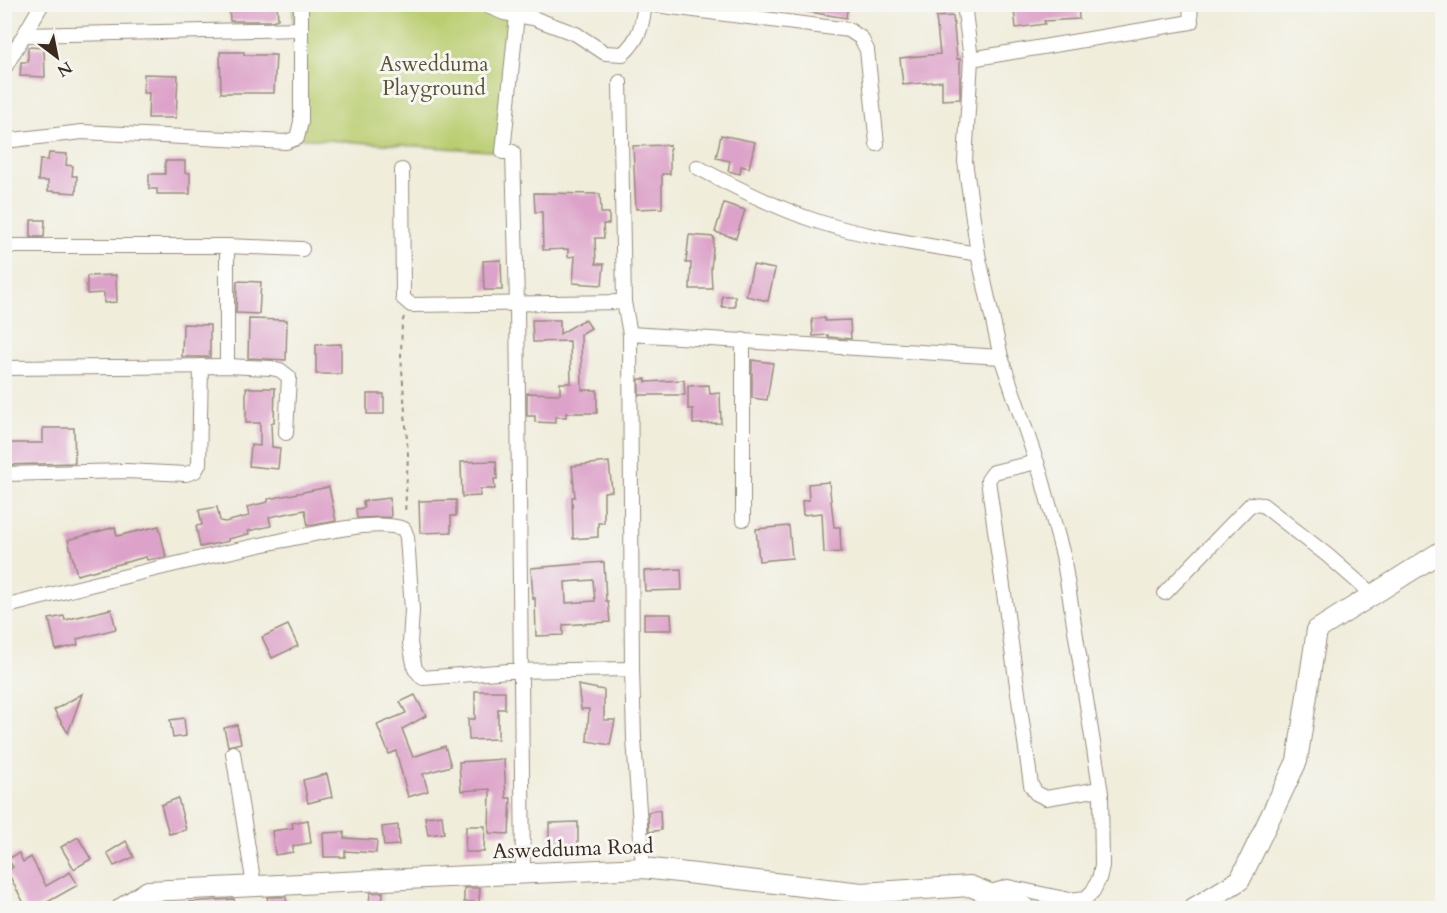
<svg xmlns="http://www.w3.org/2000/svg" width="1447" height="913" font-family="Cardo,serif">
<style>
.green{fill:#bacd70;stroke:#7a7c47;stroke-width:1.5}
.building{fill:#dda2c9;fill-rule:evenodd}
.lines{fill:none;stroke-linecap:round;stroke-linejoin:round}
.street-casing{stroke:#968c7c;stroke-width:16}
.secondary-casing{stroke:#968c7c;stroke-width:22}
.path{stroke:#968c7c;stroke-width:2;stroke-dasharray:4.5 4.5;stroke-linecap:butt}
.street{stroke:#fff;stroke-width:14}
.secondary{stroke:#fff;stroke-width:20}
.labels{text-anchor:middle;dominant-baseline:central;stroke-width:6;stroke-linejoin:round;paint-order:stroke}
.park-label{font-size:21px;fill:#5b5332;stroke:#f6f6f2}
.street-label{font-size:21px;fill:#3b2a1e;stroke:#f6f6f2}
</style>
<rect width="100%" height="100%" fill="#f6f6f2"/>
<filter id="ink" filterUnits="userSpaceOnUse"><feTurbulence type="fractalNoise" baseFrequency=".0167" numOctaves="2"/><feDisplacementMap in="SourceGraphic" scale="12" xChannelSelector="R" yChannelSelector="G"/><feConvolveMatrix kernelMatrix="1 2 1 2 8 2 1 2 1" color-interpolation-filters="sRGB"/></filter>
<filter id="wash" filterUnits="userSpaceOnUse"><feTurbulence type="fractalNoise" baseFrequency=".008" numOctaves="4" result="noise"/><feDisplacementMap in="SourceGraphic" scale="24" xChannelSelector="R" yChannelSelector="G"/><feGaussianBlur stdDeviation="1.35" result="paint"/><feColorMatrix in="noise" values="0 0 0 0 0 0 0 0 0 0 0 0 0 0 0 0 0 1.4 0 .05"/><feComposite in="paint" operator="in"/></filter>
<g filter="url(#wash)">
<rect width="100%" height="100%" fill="#f0eddb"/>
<path class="green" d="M293 5H456L517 15 503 152 297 138Z"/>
<g id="blocks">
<g class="building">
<path d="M238 4H277L278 19 272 21H230L229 7H238Z"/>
<path d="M804 4H848L846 18 804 11Z"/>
<path d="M1058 4H1078L1079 19 1044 21 1045 24 1016 28 1014 10Z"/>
<path d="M953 16 957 59H960V99L942 100V81L903 85 900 58 940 54 936 17Z"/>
<path d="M28 47 44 48 45 77 20 76 21 62H28Z"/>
<path d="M220 52H244V55H276L274 93H221Z"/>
<path d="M144 74 178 75 176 118H148L149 93H143Z"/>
<path d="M721 135 755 142 749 168 741 166 740 174 728 171 730 161 716 158Z"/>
<path d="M670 145V174H662V208L636 209 633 146Z"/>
<path d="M49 153 67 154 66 165 73 166 72 176H77L76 193 48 191V181H38L40 160H48Z"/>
<path d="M165 161H185V173H190V194H157V189H149V174H165Z"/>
<path d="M534 193 600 194 601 213H609V224H603L604 238H595L596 264H604L602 285 573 283 575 256 568 257V249L543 250 542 212H535Z"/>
<path d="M724 203 745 210 736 238 715 232Z"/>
<path d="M31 220H45L44 237H31Z"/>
<path d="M689 235 714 237 711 269 712 289H690L691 263H686Z"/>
<path d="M501 260 502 290H484L483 261Z"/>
<path d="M753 265 775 269 768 301 746 296Z"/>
<path d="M116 275 117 302 104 303V293L87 294V276Z"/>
<path d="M237 281 261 282 259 314 236 313Z"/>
<rect x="722" y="296" width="13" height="11"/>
<path d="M825 318V321L850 320 851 339 828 337V335L813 336 812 319Z"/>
<path d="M249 319 287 320 286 360 248 358Z"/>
<path d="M585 319 591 328 581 334 582 390H597V413H566V417H555V423L535 422V416H527V393L560 394V383H571L570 341 533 342 532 320H560V334Z"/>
<path d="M183 324 210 325V357H182Z"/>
<path d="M341 344V374H316V345Z"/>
<path d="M752 360 773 363 767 400 752 398Z"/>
<path d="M639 379H646V382L684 380 685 395H639Z"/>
<path d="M709 385 710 394 720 393 721 423 693 424V409H688V386Z"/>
<path d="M246 388H275L274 422 271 423 272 447 280 448 278 469 249 466 251 445 260 446V423H246Z"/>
<rect x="367" y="394" width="17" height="20"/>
<path d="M43 428H74L75 463 4 465V443H43Z"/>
<path d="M496 461 497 479H494L495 489H480V496L462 497 461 462Z"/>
<path d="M609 462 612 491 604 492V523H598V537L573 539 572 497H575L572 466Z"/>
<path d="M829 482 834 527H840L841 552 824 553 822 513 803 515 802 501 809 500 808 484Z"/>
<path d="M329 487 336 521 308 526 305 510 269 517 271 526 248 531 249 534 228 539 229 541 200 547 196 526 202 525 199 510 217 507 220 521 225 522 249 516 247 507 268 502V499Z"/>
<path d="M390 498 391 517 357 518 356 509 364 508 363 501Z"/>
<path d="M456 500V516H451V532L420 533 419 501Z"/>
<path d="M159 526 166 557 147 560 146 557 77 575 68 540 115 527 117 536Z"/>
<path d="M789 526 792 558 759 561 756 529Z"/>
<path d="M604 562 606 601H608L610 622 563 625V635L536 636 535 598 533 599 531 568ZM593 580 595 601 566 603 565 582Z"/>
<path d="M681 569 682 590 645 591 644 571Z"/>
<path d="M111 609 116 629 77 639 78 645 56 650 49 619 64 616 65 620Z"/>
<path d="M644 614H671L672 630H644Z"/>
<path d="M288 625 298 646 272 658 262 637Z"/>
<path d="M578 685 604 690V720H615L610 745 587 741 589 709H581Z"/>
<path d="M475 691H505V709H498V739L469 740 468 719H475Z"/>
<path d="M82 694 68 733 54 710Z"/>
<path d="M415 695 426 716 402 729 413 757 445 746 451 766 423 774 428 791 408 797 396 751 389 754 377 725 406 713 400 702Z"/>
<path d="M184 718 186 736 173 738 170 720Z"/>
<path d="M237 725 241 743 228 746 224 728Z"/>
<path d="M504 759 506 798H511L509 834 489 833 490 789 461 791 459 762Z"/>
<path d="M327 774 332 797 308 803 303 780Z"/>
<path d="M178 798 186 830 169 834 161 805Z"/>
<path d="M660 810 661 830 649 832 648 812Z"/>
<path d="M442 815 444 833 428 835 425 817Z"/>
<path d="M308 820 311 843 293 846V852L275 855 272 831 293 828 292 823Z"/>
<path d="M578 822V845L549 846V823Z"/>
<path d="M398 825 399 845 384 846 382 827Z"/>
<path d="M466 826H485L484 852H465Z"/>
<path d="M344 832V838L377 840 376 853 345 851V857H324L323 833Z"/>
<path d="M78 837 91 859 74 869 61 847Z"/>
<path d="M126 841 134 857 114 866 107 853Z"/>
<path d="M19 853 23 862 31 857 46 886 70 872 78 885 35 909H27L7 871 13 867 8 859Z"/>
<path d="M464 888H480L479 902H464Z"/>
<path d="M383 892 382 905 369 904 370 893Z"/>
<path d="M267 897H286L287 909H269Z"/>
<path d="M234 899 236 909H190L189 902Z"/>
</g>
</g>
</g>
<g filter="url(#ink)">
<use href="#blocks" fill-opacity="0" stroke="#968c7c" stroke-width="1.5"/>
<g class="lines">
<g class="street-casing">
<g id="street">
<path d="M483 4 504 13 533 18 576 34 605 53 623 54C640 38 642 26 645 4"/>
<path d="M648 4 849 30 861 38 867 50 877 144"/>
<path d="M964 4 971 59 965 161 978 254"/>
<path d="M517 15 503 152H513L517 303 523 868"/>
<path d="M24 35 301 29"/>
<path d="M971 59 1191 22 1190 4"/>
<path d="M4 69 42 4"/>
<path d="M620 82 624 302 630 334"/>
<path d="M4 141 82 132 286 142 297 138 301 122V4"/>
<path d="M697 167C736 188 776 208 819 222 870 238 925 245 978 254L1001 357"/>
<path d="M402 170 403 298 411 305 624 302"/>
<path d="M4 246H227L302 249"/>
<path d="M227 246V366"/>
<path d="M4 368 227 366 271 368 280 370 289 377 286 433"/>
<path d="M1037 462 994 472 988 480 1031 785 1036 793 1046 798 1100 789"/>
<path d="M4 474 127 471 186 474 195 471 199 464 201 366"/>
<path d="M743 519V340"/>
<path d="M1165 593 1251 504 1263 505 1327 555 1373 595"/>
<path d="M4 607C96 583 187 560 279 541 311 535 375 518 404 529L407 537 412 610 410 643 415 669 423 678 509 671 632 669"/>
<path d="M233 753 254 886"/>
<path d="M643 868 634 739 632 669 630 334 1001 357 1041 475 1063 555 1101 793 1102 866 1099 879 1093 891 1086 898 1070 900 1008 887 988 893"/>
</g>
</g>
<g class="secondary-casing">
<g id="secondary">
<path d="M122 908 148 891 643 868 862 893 970 886 1025 908"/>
<path d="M1194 908 1240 880 1297 761 1317 630 1442 551"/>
</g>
</g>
<path class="path" d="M404 317 402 323 401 355 408 455 405 514"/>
<use href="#street" class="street"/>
<use href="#secondary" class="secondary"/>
</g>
</g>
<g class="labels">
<g class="park-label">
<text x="434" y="64">Aswedduma<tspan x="434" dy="24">Playground</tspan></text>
</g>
<g class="street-label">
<text transform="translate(573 849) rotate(-2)">Aswedduma Road</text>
</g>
</g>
<rect width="1447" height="913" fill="none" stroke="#f6f6f2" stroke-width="24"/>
<g transform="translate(57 57) rotate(148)" stroke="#f6f6f2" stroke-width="4.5" paint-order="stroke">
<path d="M0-4.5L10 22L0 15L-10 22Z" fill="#3b2a1e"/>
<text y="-9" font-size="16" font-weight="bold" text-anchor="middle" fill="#3b2a1e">N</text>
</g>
</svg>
